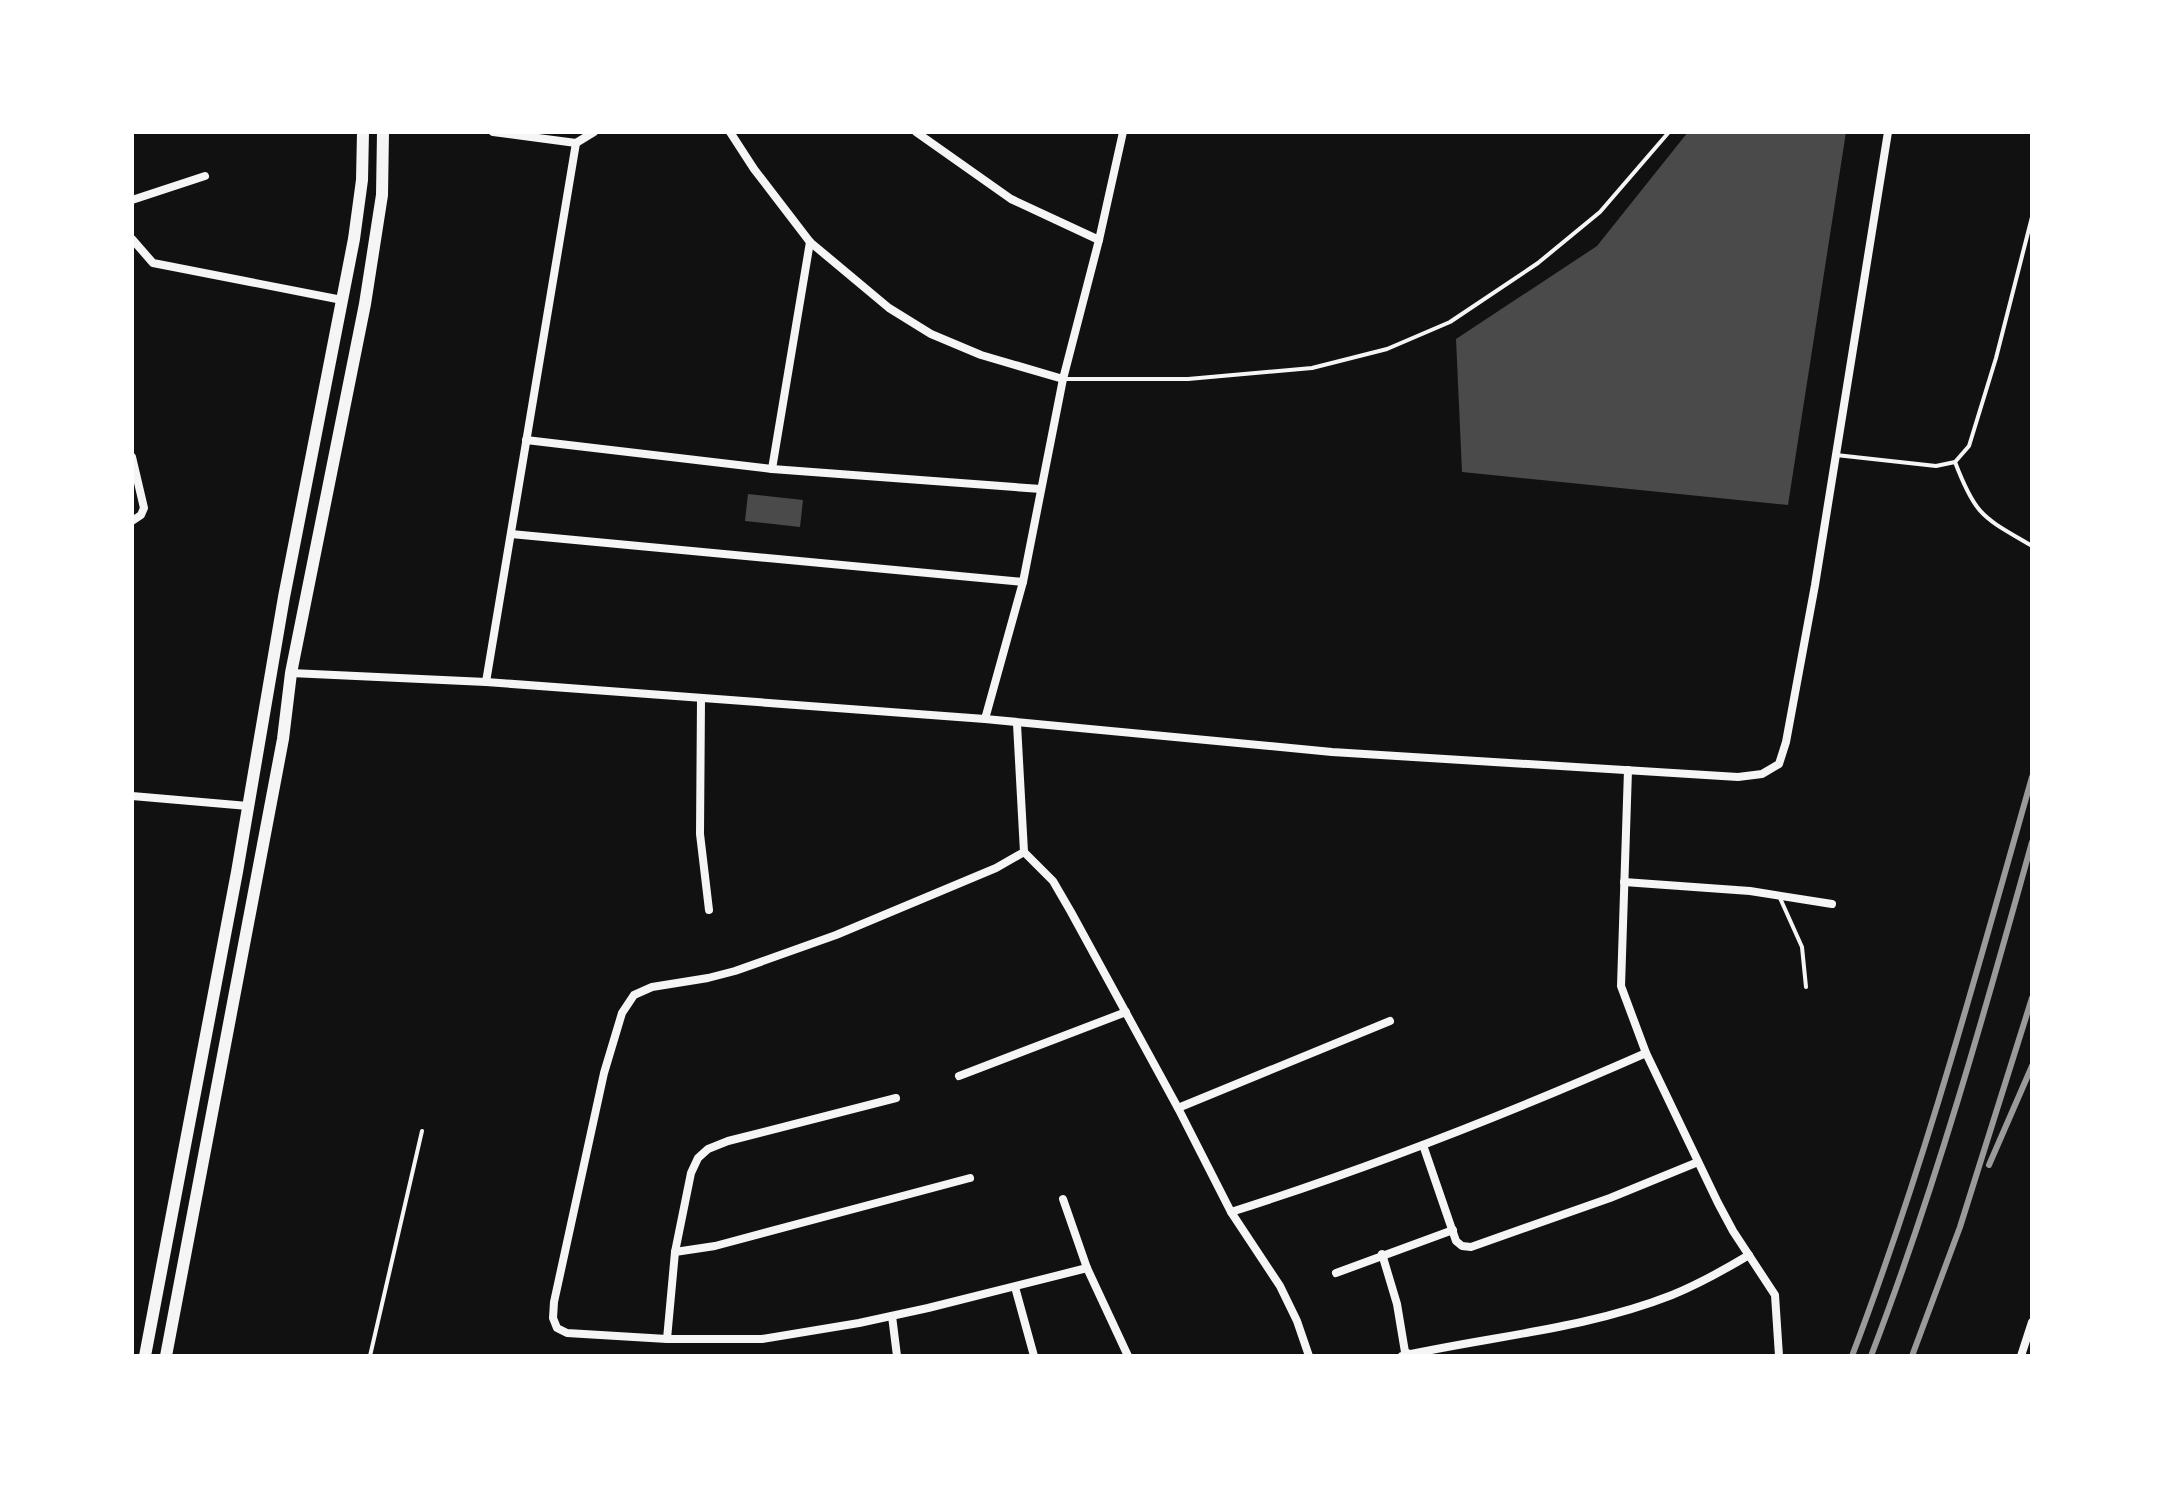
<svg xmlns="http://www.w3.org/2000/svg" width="2164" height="1488" font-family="Karla,sans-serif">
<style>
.building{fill:#4a4a4a}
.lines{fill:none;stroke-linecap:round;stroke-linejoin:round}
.service{stroke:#f5f5f5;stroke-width:4}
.minor{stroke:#f5f5f5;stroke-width:8}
.secondary{stroke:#f5f5f5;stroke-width:12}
.rail{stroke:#9a9a9a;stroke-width:6}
</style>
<rect width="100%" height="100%" fill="#111"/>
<g class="building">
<path d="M1688 132H1846L1788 505 1462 472 1456 339 1597 246Z"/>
<path d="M748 494 803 500 800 527 745 521Z"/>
</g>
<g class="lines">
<g class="service">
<path d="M1063 379H1188L1312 368 1387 349 1450 322 1538 263 1600 212 1669 132"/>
<path d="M1836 455 1936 466 1955 462 1969 446 1996 358 2032 217"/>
<path d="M1955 462C1976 517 1983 517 2032 546"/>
<path d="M1780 898 1802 947 1806 987"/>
<path d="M370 1356 422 1131"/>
</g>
<g class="minor">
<path d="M730 132 754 169 810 242 889 308 931 334 981 355 1063 379"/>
<path d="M916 132 1011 199 1099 240"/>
<path d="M576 143 594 132"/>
<path d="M132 200 205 176"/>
<path d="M132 239 153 263 342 300"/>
<path d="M526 440 772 469 1041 489"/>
<path d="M132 457 144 508 141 515 132 521"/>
<path d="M772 469 810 242"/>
<path d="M511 534 1023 582"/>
<path d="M291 673 486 682 576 143 493 132"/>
<path d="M486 682 985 719 1023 582 1063 379 1099 240 1123 132"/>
<path d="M701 699 700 834 709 910"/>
<path d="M985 719 1332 752 1738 777 1762 774 1779 764 1786 742 1815 585 1888 132"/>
<path d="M1017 724 1024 852 996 868 836 935 735 971 708 978 652 987 634 995 622 1013 604 1073 554 1302 553 1318 557 1328 567 1333 667 1339H762L859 1323 928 1308 1087 1268"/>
<path d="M1628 770 1621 986 1646 1053 1718 1203 1733 1231 1775 1295 1779 1356"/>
<path d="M132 796 248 806"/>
<path d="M1024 852 1053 881 1071 912 1178 1108 1231 1212 1280 1286 1297 1321 1309 1356"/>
<path d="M1624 882 1750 891 1832 904"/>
<path d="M959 1076 1126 1012"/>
<path d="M1178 1108 1390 1021"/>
<path d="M1423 1145 1456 1241 1462 1246 1471 1247 1610 1198 1698 1162"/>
<path d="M1063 1199 1087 1268 1128 1356"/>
<path d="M1231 1212C1373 1167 1510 1113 1646 1053"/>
<path d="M675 1252 715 1246 970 1178"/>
<path d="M1382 1254 1397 1304 1405 1352 1412 1355"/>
<path d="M1336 1273 1453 1230"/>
<path d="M1015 1287 1034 1356"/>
<path d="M892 1316 897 1356"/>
<path d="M667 1339 675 1252 691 1173 698 1158 708 1149 728 1141 896 1098"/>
<path d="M1402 1356C1492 1336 1586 1329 1672 1295 1699 1284 1724 1270 1749 1255"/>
<path d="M2021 1356 2032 1322"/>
</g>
<g class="secondary">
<path d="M145 1356 237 872 284 597 354 239 362 180 363 132"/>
<path d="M166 1356 283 739 291 673 365 304 382 195 383 132"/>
</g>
<g class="rail">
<path d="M1989 1165 2032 1066"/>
<path d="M1852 1356C1924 1167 1977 971 2032 777"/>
<path d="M1871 1356C1935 1189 1984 1015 2032 842"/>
<path d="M1912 1356 1960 1227 2032 998"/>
</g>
</g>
<rect width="2164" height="1488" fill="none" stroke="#ffffff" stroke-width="268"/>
</svg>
